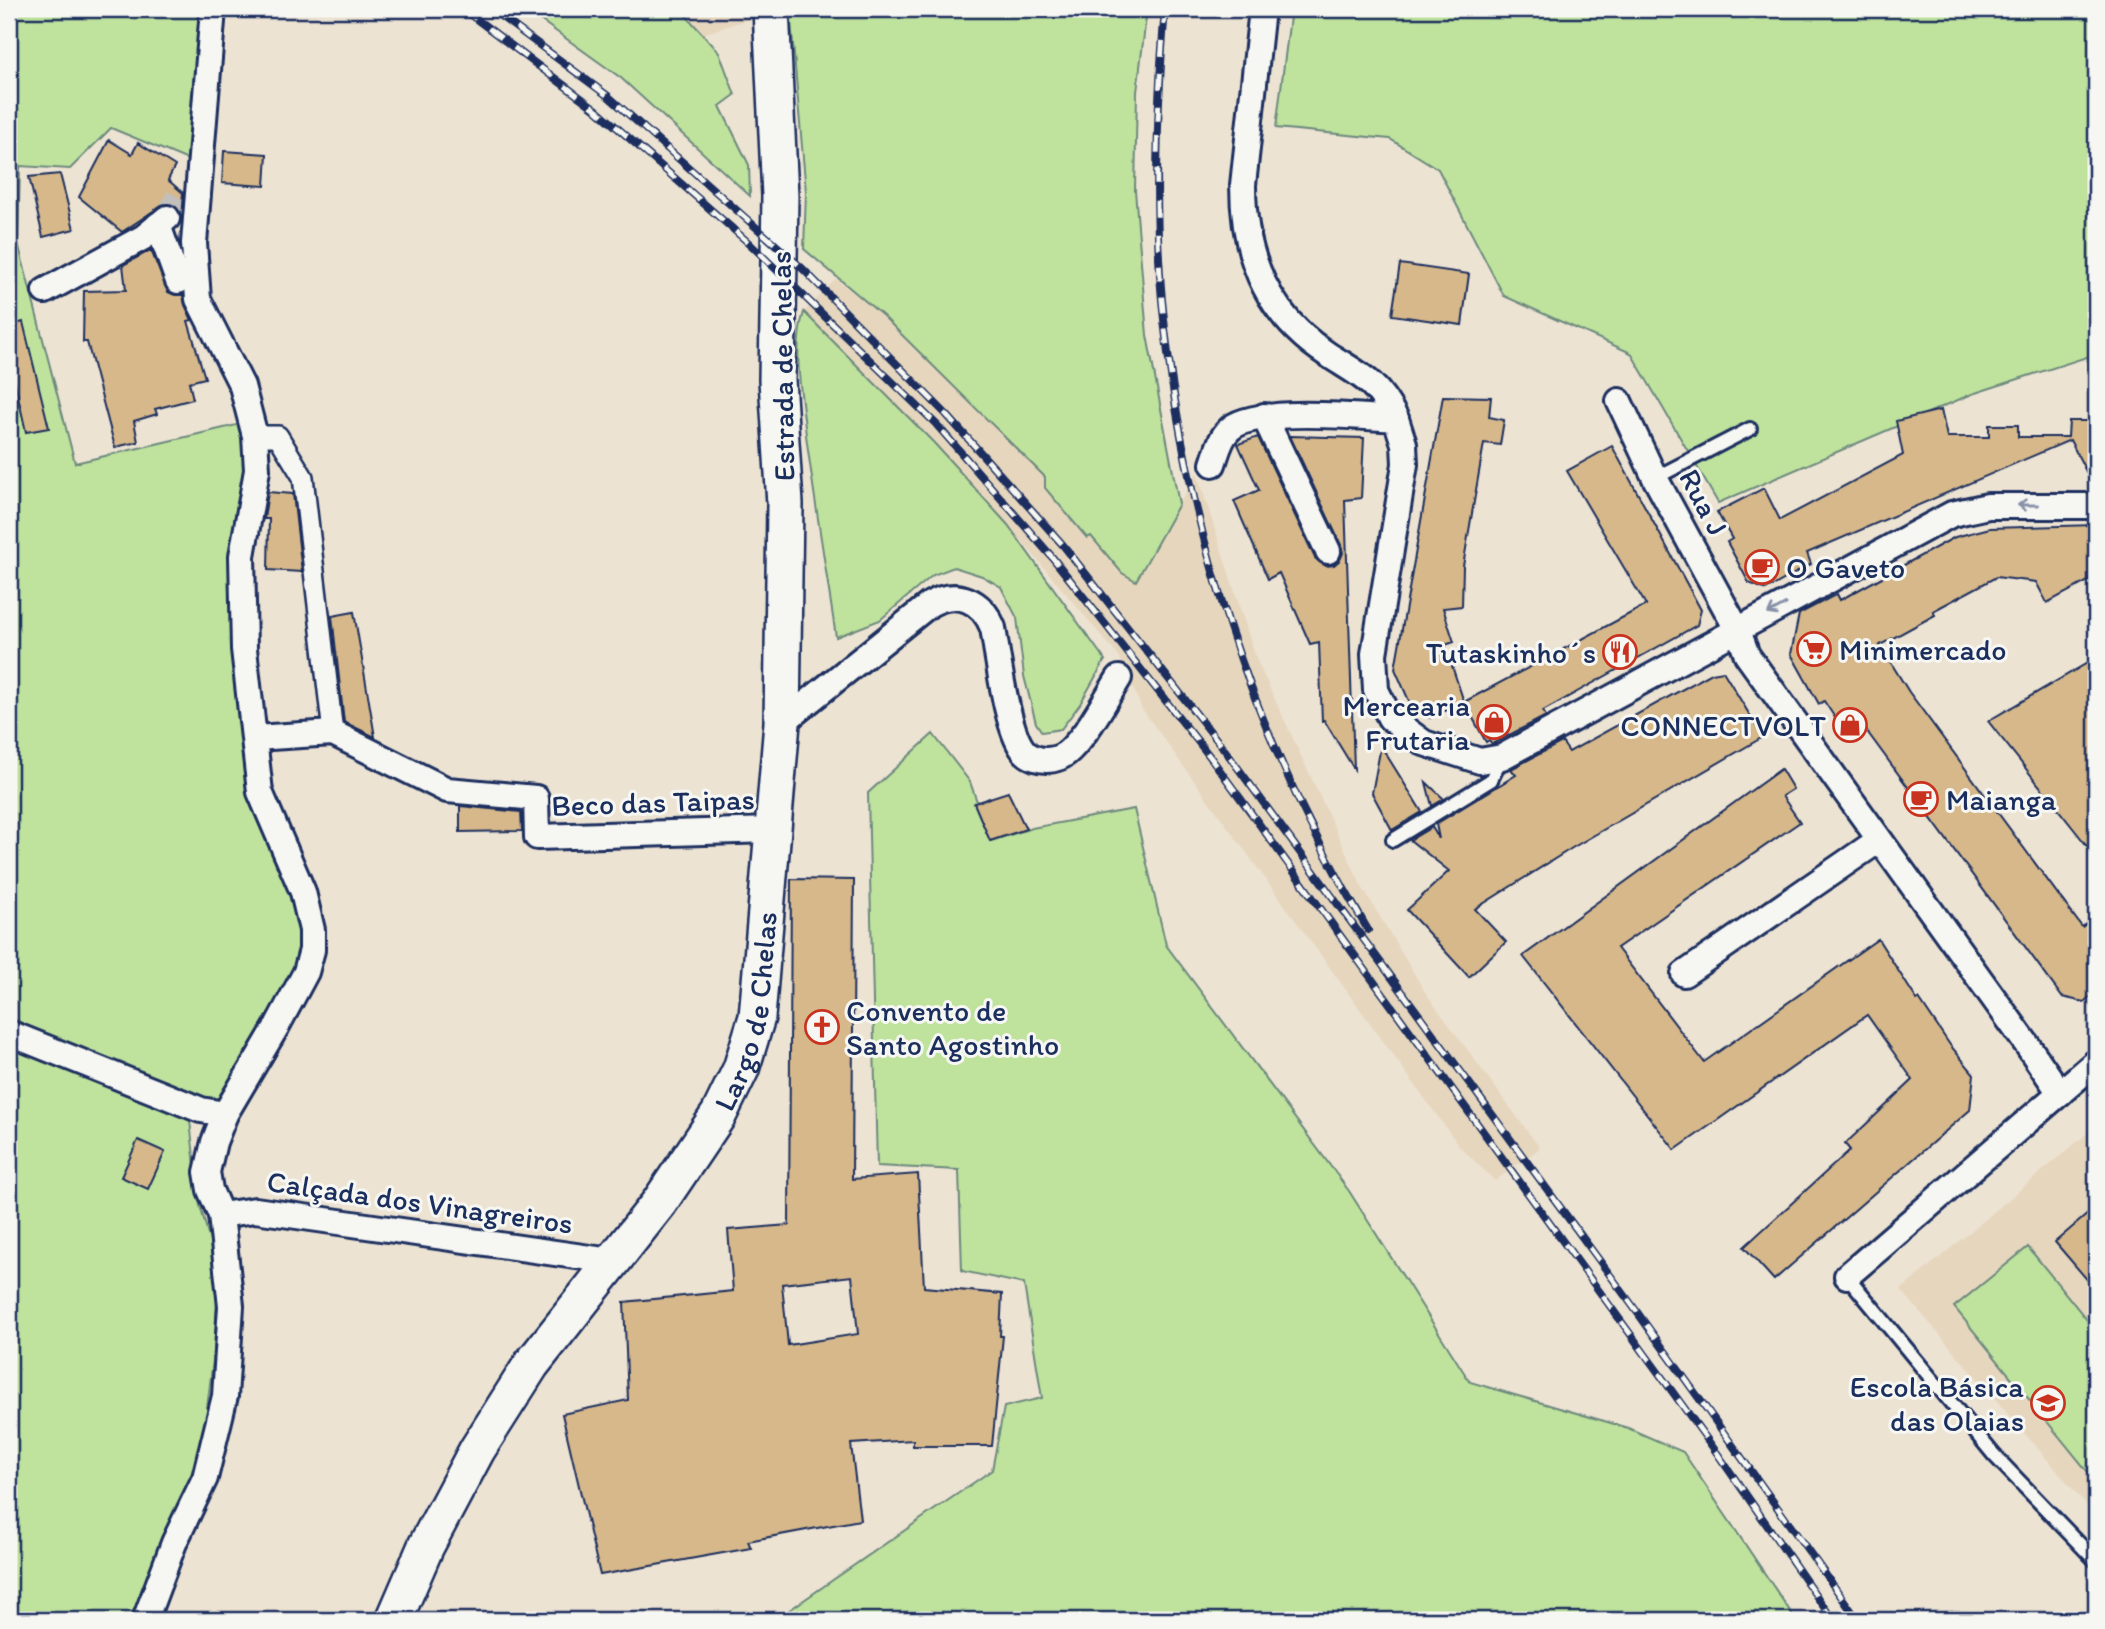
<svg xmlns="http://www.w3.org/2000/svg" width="2105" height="1629" font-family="Itim,sans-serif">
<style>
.built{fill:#e6d6bd}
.green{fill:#bfe39d;stroke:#6d897e;stroke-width:2}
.building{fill:#d7b88a;stroke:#1b2f5e;stroke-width:2;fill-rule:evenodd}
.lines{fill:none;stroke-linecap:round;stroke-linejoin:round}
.minor-tunnel{stroke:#c3bfbc;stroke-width:24;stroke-dasharray:24 12;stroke-linecap:butt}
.service-casing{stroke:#1b2f5e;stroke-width:18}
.pedestrian-casing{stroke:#1b2f5e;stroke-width:24}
.minor-casing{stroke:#1b2f5e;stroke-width:30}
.secondary-casing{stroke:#1b2f5e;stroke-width:40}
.service{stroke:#f6f6f2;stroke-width:12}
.pedestrian{stroke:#f6f6f2;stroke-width:19}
.minor{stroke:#f6f6f2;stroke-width:24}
.secondary{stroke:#f6f6f2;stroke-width:35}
.rail-casing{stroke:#1b2f5e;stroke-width:8}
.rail{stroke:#f6f6f2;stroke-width:5;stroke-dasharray:16;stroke-linecap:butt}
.oneway{stroke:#8892a8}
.labels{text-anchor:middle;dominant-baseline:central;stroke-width:6;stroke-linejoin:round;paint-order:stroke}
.street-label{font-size:30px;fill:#1b2f5e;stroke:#f6f6f2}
.poi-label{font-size:30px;fill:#1b2f5e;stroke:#f6f6f2;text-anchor:start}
</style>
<rect width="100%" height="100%" fill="#ede3d3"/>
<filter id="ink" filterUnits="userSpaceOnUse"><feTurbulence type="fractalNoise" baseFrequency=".0143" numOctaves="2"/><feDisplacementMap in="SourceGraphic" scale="14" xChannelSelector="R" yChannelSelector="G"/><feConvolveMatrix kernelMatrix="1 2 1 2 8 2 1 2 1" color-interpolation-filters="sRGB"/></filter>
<g filter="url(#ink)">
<g class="built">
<path d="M680 9H757L758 16 703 34Z"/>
<path d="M836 279 883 316 1045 477 1046 488 1087 538 1090 535 1122 573 1136 581 1197 473 1257 661 1362 887 1427 995 1540 1148 1495 1181 1460 1147 1142 709 1120 658 1008 525 934 443 804 312Z"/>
<path d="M2096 1126V1516L1901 1290Z"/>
</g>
<g class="green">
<path d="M9 9H213L200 165 111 128 70 169 20 166 18 243 75 463 241 424 249 473 255 738 312 930 225 1114 9 1033Z"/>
<path d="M525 9H680L719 52 735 95 720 106 749 165 750 196 621 78Z"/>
<path d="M790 9H1147L1137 92 1135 190 1147 335 1179 504 1136 581 1122 573 1091 536 1087 538 1045 488V477L883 316 804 249 806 192Z"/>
<path d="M1291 9H2096V354L1972 394 1718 503 1631 353 1504 296 1438 169 1390 139 1276 128Z"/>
<path d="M804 312 934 443 1008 525 1105 660 1080 704 1061 729 1042 732 1036 723 1024 676 1017 618 1001 587 982 576 954 567 933 575 880 620 836 637C826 570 815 503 806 435 802 398 792 348 804 312Z"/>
<path d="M933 734 970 782 991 841 1032 828 1134 809 1166 945 1349 1191 1470 1382 1628 1428 1683 1452 1796 1620H775L992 1470 1004 1407 1042 1398 1024 1284 962 1271 959 1170 877 1166 868 793Z"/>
<path d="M9 1045C67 1076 132 1088 190 1121L199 1202 210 1241 217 1300 214 1352 207 1408 211 1409 187 1499 141 1620H9Z"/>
<path d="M2028 1247 2096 1331V1482L1954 1307Z"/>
</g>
<g class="building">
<path d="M109 140 132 154 138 143 175 166 168 180 183 193 181 215 173 204H164L122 232 79 197Z"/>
<path d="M224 151 267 154 265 186 222 183Z"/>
<path d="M60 174 74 229 43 237 29 177Z"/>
<path d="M151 250 168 292 175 295H183L185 305 192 320 188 321 205 378 189 382 193 399 155 409 157 414 134 421 138 442 115 447 87 342H83L84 291 126 290 123 265Z"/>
<path d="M1400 264 1469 274 1462 325 1392 315Z"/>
<path d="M23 322 49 428 26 432 9 356V326Z"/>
<path d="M1443 396 1491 397 1489 417 1504 420 1500 445 1484 443 1463 566 1462 606 1443 608 1454 642 1445 645 1464 702 1646 605 1567 471 1612 446 1701 610 1697 625 1543 711 1546 716 1492 744 1489 740 1486 742 1464 702 1430 718 1413 710 1395 669Z"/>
<path d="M1941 410 1947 437H1989V425H2018V437H2068L2069 421H2096V491L2070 440 1807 553 1811 564 1766 590 1749 583 1727 542 1732 539 1717 512 1764 488 1780 520 1903 455 1896 421Z"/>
<path d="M1290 436 1364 438 1361 498 1345 500 1354 769 1324 720 1322 721 1319 642 1310 644 1279 573 1268 579 1234 501 1259 490 1238 444 1258 437 1315 558 1326 566 1334 565 1340 560 1343 553 1341 545Z"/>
<path d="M268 492 293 494 302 572 268 570 269 519H264Z"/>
<path d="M2096 525V577L2047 603 2036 582 1996 577 1933 611 1935 615 1880 645 1909 692 2082 927 2096 916V991L2084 1002 2062 997 1863 726 1847 736 1824 701 1819 704 1791 654 1799 614 1837 594 1840 600 1955 537 1990 528Z"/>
<path d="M354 612 375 737 344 722 332 616Z"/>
<path d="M2096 658V857L1988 721Z"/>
<path d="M1723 671 1763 737 1572 848 1475 909 1506 942 1469 977 1407 910 1449 871 1410 840 1432 827 1439 839 1436 824 1516 775 1511 769 1562 742 1569 752 1712 673Z"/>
<path d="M1381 746 1422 812 1392 830 1372 793Z"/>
<path d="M1781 769 1793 789 1782 796 1800 822 1617 948 1704 1062 1878 939 1917 1000 1919 999 1950 1045 1974 1074 1970 1110 1774 1280 1744 1247 1850 1150 1845 1144 1913 1080 1867 1015 1675 1150 1523 956Z"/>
<path d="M1426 782 1444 799 1432 806Z"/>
<path d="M1008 792 1026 829 990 841 974 803Z"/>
<path d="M460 806 521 812 522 831 460 832Z"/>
<path d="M791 879 854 880 852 1179 918 1174 924 1287 1002 1294 1000 1336H1003L992 1446H913V1440L851 1444 860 1520 748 1541 751 1548 600 1575 562 1414 628 1400 624 1302 733 1291 728 1230 789 1225ZM852 1276 858 1334 788 1345 782 1284Z"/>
<path d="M138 1140 165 1152 148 1189 121 1177Z"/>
<path d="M2096 1207V1290L2055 1242Z"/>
</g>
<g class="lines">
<path class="minor-tunnel" d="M167 218 182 190"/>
<g class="service-casing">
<g id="service">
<path d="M1655 478 1750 429"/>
<path d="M1393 840 1491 780 1502 757"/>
<path d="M1847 1276 1994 1455 2096 1561"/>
</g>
</g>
<g class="pedestrian-casing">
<path id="pedestrian" d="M255 436H278L303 477 333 733"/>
</g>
<g class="minor-casing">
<g id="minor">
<path d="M1262 9 1243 185C1243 255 1267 315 1327 354 1361 376 1376 380 1396 419"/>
<path d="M158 225 178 281"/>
<path d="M45 291 144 237 167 218"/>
<path d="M1619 401 1655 478 1738 631 1747 655 2028 1046 2060 1093"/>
<path d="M1264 416 1328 551"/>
<path d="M1213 464C1217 453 1220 438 1229 430 1251 406 1362 417 1396 419L1404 444 1405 464 1374 654 1376 690 1390 718 1424 743 1480 761 1502 757 1952 514 1988 506H2096"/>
<path d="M782 723 930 604C957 589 982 600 993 628 998 656 1007 736 1026 753 1030 757 1039 760 1046 760 1055 760 1063 757 1070 750 1090 730 1104 702 1119 678"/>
<path d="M255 738 333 733 447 790 536 798 537 837 774 830"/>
<path d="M1684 974 1879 840"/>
<path d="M9 1033 201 1110 225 1114"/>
<path d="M221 1215 255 1210 611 1261"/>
<path d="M1847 1276 2096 1062"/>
<path d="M145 1620 174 1543 205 1478 225 1396 231 1306 221 1215 210 1190 207 1172 214 1142 225 1114 277 1026 306 972 312 950V930L303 892 260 792 244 649 242 556 257 470 255 436 242 386 198 299 194 243 213 9"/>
</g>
</g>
<g class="secondary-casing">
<g id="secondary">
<path id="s1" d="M394 1620 426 1546 477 1450 531 1365 659 1203 719 1114 741 1069 757 1017 782 723 785 504 777 380 780 196 771 9"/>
</g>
</g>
<use href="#service" class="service"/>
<use href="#pedestrian" class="pedestrian"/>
<use href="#minor" class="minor"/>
<use href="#secondary" class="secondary"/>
<g class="rail-casing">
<g id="rail">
<path d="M463 9 597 110 750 244 936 424 1052 557 1211 758 1717 1453 1833 1620"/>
<path d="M491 9 608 96 803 269 946 414 1063 545 1224 749 1632 1305 1858 1620"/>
<path d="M1165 9C1157 105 1153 203 1162 300 1183 522 1253 739 1368 930"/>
</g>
</g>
<use href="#rail" class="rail"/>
</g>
<defs><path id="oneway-shaft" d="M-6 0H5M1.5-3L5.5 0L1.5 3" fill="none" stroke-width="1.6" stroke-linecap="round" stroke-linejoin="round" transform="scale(1.75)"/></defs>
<g class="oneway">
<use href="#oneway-shaft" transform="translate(2028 505) rotate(-180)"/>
<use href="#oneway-shaft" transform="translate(1777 609) rotate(151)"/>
</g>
</g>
<defs>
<g id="cafe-ring" transform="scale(1.75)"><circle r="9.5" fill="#f6f6f2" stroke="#c8321e" stroke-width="1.5"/><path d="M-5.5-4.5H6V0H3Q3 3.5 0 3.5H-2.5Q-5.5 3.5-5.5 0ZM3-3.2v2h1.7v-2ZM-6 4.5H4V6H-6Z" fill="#c8321e"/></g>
<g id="supermarket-ring" transform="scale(1.75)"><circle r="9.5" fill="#f6f6f2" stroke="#c8321e" stroke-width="1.5"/><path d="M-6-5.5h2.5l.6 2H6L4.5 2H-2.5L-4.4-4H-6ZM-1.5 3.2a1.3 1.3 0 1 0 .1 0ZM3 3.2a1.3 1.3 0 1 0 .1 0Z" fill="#c8321e"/></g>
<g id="restaurant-ring" transform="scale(1.75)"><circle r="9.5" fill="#f6f6f2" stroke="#c8321e" stroke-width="1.5"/><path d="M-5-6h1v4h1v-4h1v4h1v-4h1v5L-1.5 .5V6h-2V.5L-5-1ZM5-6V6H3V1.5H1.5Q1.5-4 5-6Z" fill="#c8321e"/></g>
<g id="shop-ring" transform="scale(1.75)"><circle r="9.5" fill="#f6f6f2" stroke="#c8321e" stroke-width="1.5"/><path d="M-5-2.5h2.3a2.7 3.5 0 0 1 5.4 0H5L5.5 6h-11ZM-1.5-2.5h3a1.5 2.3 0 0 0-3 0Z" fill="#c8321e"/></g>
<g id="church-ring" transform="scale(1.75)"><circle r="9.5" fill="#f6f6f2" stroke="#c8321e" stroke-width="1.5"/><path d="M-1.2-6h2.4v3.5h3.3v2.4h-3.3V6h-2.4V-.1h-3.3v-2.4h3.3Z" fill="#c8321e"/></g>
<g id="school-ring" transform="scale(1.75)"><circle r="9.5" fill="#f6f6f2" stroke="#c8321e" stroke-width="1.5"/><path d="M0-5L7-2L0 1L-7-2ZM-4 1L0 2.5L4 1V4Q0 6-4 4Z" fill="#c8321e"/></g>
</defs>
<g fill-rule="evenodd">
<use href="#cafe-ring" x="1762" y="567"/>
<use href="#supermarket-ring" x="1814" y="649"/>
<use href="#restaurant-ring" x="1620" y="652"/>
<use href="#shop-ring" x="1494" y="722"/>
<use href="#shop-ring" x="1850" y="725"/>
<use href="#cafe-ring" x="1921" y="799"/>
<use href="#church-ring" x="822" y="1027"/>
<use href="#school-ring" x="2048" y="1403"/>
</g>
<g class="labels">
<g class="street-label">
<text transform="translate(782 366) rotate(-91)">Estrada de Chelas</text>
<text transform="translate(1704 502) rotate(62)">Rua J</text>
<text transform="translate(653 802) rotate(-2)">Beco das Taipas</text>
<text stroke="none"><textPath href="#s1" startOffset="712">Largo de Chelas</textPath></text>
<text transform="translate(420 1202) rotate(8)">Calçada dos Vinagreiros</text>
</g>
<g class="poi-label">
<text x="1786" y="567">O Gaveto</text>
<text x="1839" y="649">Minimercado</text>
<text x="1596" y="652" text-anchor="end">Tutaskinho´s</text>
<text x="1470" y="705" text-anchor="end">Mercearia<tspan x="1470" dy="34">Frutaria</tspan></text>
<text x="1826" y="725" text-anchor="end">CONNECTVOLT</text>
<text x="1946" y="799">Maianga</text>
<text x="846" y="1010">Convento de<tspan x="846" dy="34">Santo Agostinho</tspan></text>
<text x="2024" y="1386" text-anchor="end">Escola Básica<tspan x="2024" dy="34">das Olaias</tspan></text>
</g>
</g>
<rect width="2105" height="1629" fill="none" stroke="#f6f6f2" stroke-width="35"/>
<rect x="18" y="18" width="2070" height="1594" fill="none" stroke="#1b2f5e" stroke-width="2.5" filter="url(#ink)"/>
</svg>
